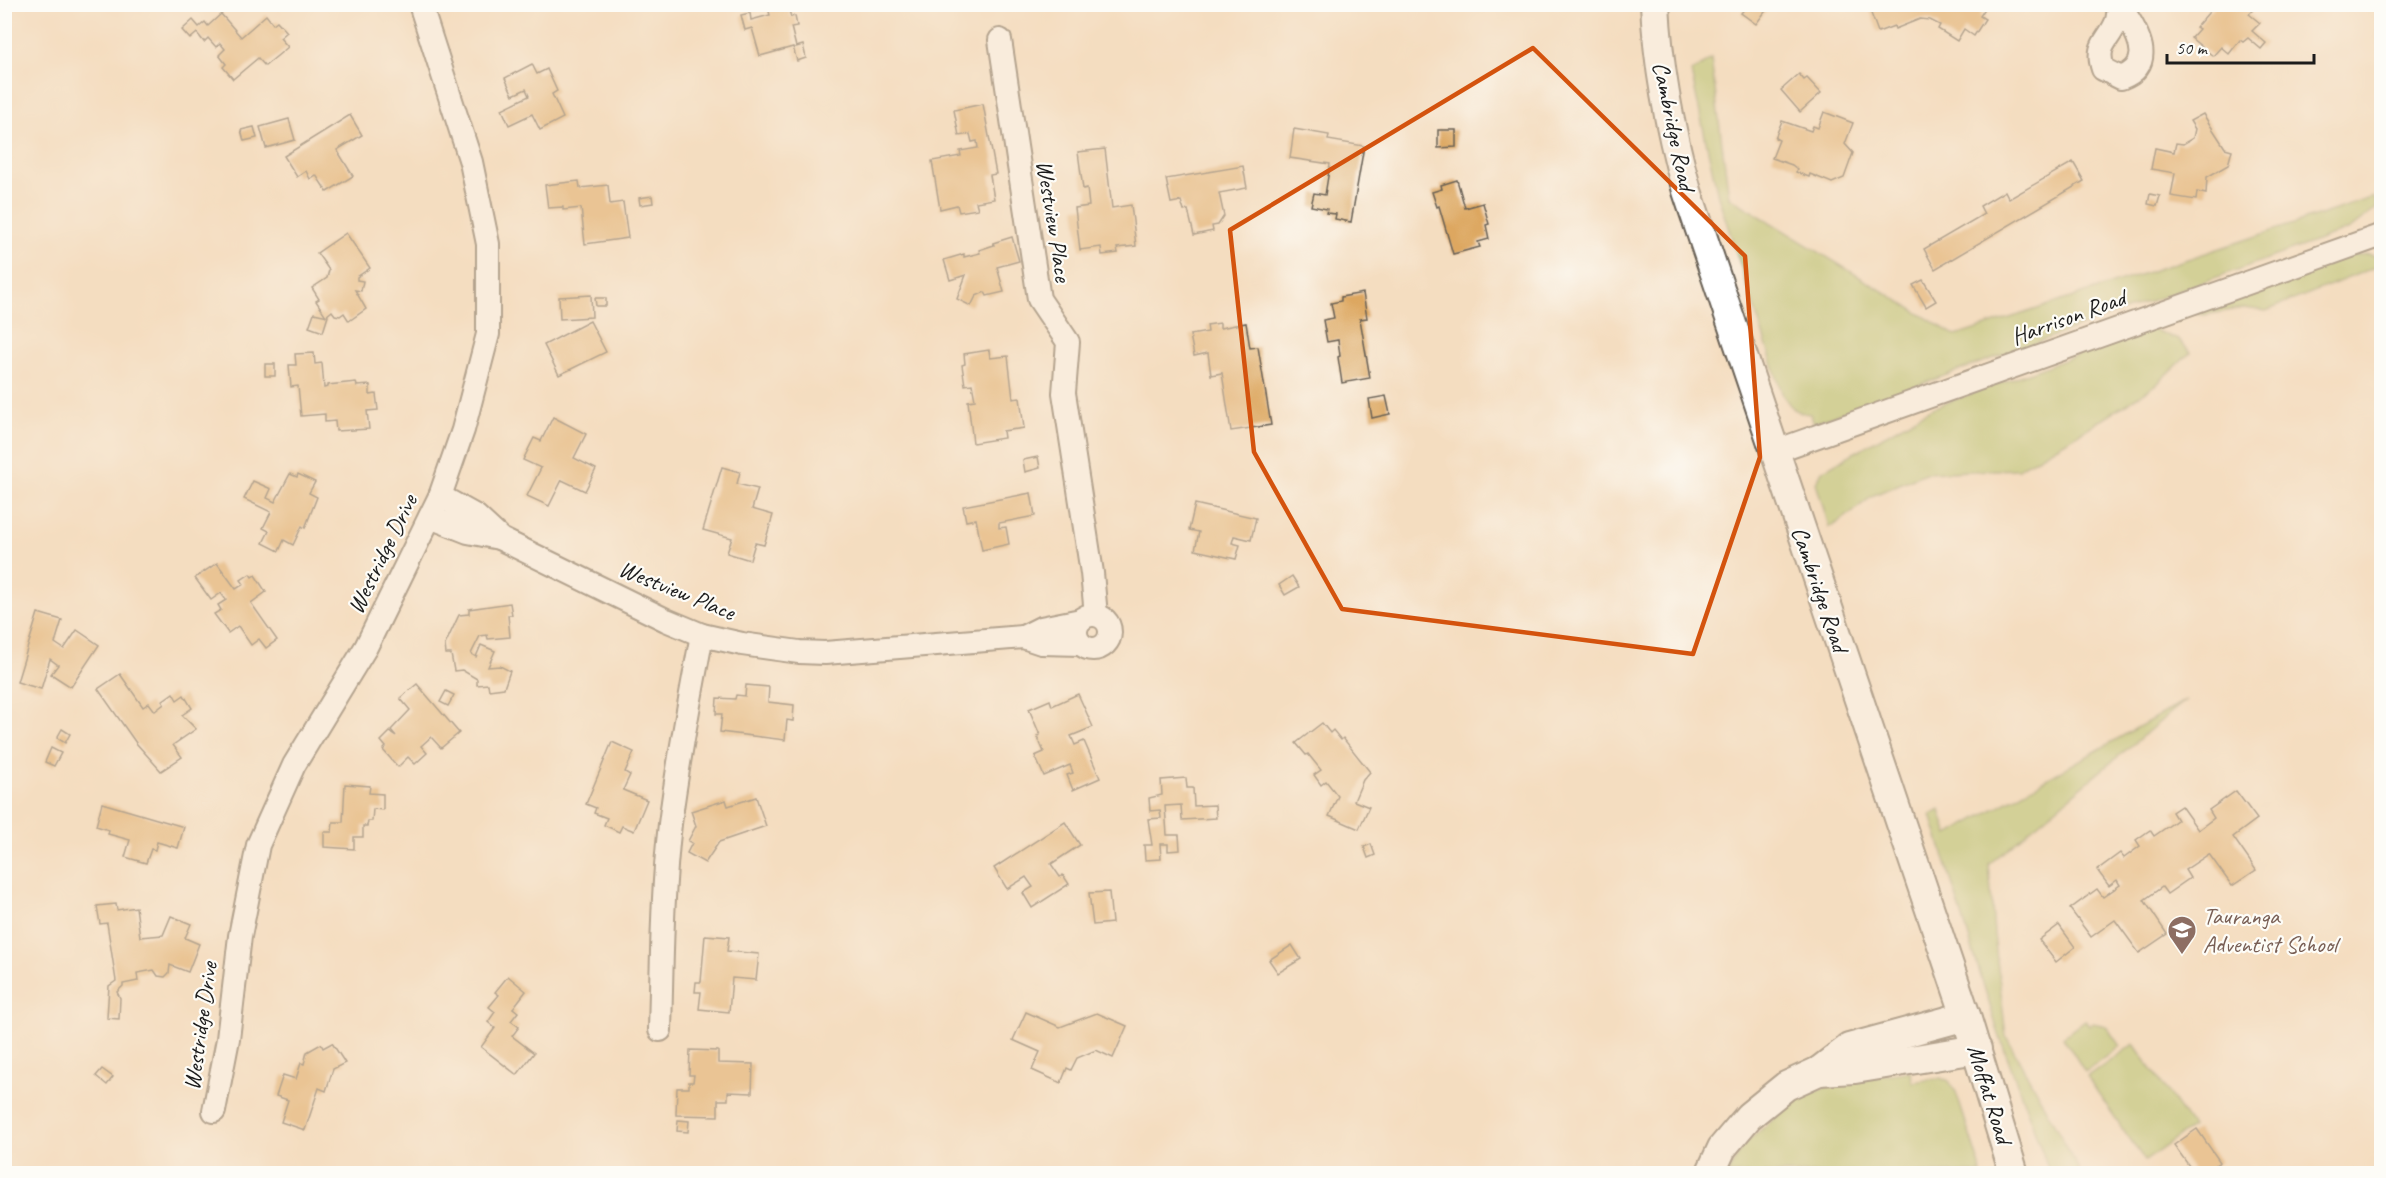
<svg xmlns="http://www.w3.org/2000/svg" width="2386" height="1178" font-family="Caveat,sans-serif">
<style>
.green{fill:#abc166;stroke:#646e41;stroke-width:1.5}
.building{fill:#dda761}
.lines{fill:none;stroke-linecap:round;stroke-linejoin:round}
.minor-casing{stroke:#686055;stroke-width:26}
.major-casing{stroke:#686055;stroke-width:32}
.minor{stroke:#fff;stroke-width:22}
.major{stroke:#fff;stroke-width:28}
.marked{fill:none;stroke:#d4530e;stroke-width:4.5;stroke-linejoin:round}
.labels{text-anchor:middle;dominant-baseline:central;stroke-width:4.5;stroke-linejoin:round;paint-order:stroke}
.street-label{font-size:24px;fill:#1c1c1c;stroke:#fdfcf7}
.education-label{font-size:24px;fill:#785e54;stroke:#fdfcf7;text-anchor:start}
</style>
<rect width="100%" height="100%" fill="#fdfcf7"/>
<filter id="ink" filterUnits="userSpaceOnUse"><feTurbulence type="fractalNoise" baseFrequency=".0167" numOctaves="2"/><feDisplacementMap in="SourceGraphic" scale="12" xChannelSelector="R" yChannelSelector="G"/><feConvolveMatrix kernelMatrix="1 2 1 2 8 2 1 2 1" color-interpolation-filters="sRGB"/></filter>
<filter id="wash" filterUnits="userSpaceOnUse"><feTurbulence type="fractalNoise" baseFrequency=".008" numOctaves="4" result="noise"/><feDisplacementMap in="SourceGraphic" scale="24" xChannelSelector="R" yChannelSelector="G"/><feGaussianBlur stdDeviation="1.35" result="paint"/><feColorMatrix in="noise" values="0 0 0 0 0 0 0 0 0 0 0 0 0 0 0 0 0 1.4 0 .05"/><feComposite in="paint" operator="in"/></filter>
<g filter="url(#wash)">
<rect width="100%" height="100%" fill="#f4ddc0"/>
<g class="green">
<path d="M1711 59 1729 197 1956 336 2374 197 2377 208 2350 229 1814 423 1810 414C1795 413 1789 406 1782 393L1718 196 1691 72Z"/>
<path d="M2369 254 2381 258V267L2373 268 2266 311 2244 308 2204 315 2193 312 2345 256Z"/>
<path d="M2151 328 2178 340 2191 352 2156 385 2080 433 2018 469 1925 473 1874 495 1839 522 1829 527 1816 483 1822 471 1932 408Z"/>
<path d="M2186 700 1989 864 1994 934 2006 1036 2081 1173H2050L1998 1032 1931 815 1940 810 1948 835Z"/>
<path d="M2085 1020 2089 1025 2093 1023 2106 1026 2120 1046 2085 1072 2063 1037Z"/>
<path d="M2134 1044 2192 1127 2145 1161 2087 1077Z"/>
<path d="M1911 1071 1912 1082 1941 1078 1949 1082 1956 1092 1982 1173 1728 1174 1743 1145 1800 1097 1842 1081Z"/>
</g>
<g id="blocks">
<g class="building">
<path d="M767 4H787L791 17 795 16 797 26 791 27 796 47 803 45 806 58 797 61 793 47 760 56 752 28 745 30 741 15 750 13 751 20 770 15Z"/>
<path d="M1743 4H1771L1756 24 1741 13 1746 7Z"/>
<path d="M1878 4H1988L1980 16 1985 19 1974 36 1964 29 1957 41 1938 29 1940 25 1930 20 1920 19 1895 29 1894 26 1878 32 1869 8Z"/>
<path d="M2216 4H2258L2249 14 2260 23 2252 31 2266 43 2261 49 2248 38 2243 42 2240 40 2229 54 2221 47 2213 56 2191 38 2199 29 2196 27Z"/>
<path d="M221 14 241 37 266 15 273 24 277 21 287 32 280 38 288 47 265 66 258 58 233 79 223 67 226 64 219 55 225 49 220 43 216 47 208 38 204 42 197 33 190 39 182 30 193 20 199 27 205 22 208 26Z"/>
<path d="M532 64 537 74 547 69 557 91 552 94 563 118 540 130 532 114 509 125 502 109 529 96 526 89 513 95 505 78Z"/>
<path d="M1799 74 1804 80 1807 78 1821 93 1800 112 1781 90Z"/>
<path d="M983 104 996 174 990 175 994 199 976 202 978 209 959 212 957 205 940 209 932 161 961 156 960 151 978 148 977 141 972 142 970 134 959 136 954 110Z"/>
<path d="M1824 112 1853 123 1845 144 1853 153 1844 178 1832 183 1810 174 1809 177 1796 172 1797 169 1792 165 1772 158 1779 140 1775 138 1782 121 1811 131 1813 126 1818 128Z"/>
<path d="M2203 114 2225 148 2232 150 2228 165 2207 177 2206 194 2197 192 2196 200 2171 196 2175 173 2151 169 2155 148 2174 152 2176 143 2183 144 2193 138 2195 129 2190 121Z"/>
<path d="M350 115 362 135 337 150 353 176 327 192 316 175 310 179 306 171 297 177 284 156Z"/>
<path d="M289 119 295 140 266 148 260 127Z"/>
<path d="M254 127 257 138 244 141 241 130Z"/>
<path d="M1294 129 1329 135 1328 140 1364 146 1351 222 1335 219 1336 214 1326 213 1327 209 1311 206 1314 193 1325 195 1330 164 1290 158Z"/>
<path d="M1438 130H1456V147L1438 148Z"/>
<path d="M1105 149 1112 208 1131 205 1136 246 1117 248 1118 253 1102 255 1101 247 1080 250 1075 208 1089 206 1087 188 1083 189 1078 152Z"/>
<path d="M2073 162 2084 181 1935 269 1924 249 1984 214 1980 206 2005 191 2009 199Z"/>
<path d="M1243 166 1247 188 1219 193 1224 216 1218 225 1212 226 1213 231 1194 235 1188 210 1184 211 1181 201 1171 203 1166 179Z"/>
<path d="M1457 180 1465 208 1483 203 1489 224 1486 225 1489 239 1478 242 1480 247 1453 254 1439 206 1437 207 1432 192 1442 189 1441 185Z"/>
<path d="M579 181 580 188 608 185 610 204 623 202 628 238 585 244 581 208 563 210V207L548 208 545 185Z"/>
<path d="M2150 194 2160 196 2157 206 2148 204Z"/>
<path d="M652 196 653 203 640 205 639 198Z"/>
<path d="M346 233 370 268 357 277V280L363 281 361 291 355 290 366 309 349 321 344 313 340 316 335 315 332 311 326 316 316 301 319 299 312 288 327 278 329 270 317 253Z"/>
<path d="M1012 237 1019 261 997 267 1004 292 987 296 985 292 976 296 971 306 957 299 966 275 950 280 944 260 964 254V257L980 253 979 250 994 245 993 243Z"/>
<path d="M1923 280 1936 301 1926 307 1913 285Z"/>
<path d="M1363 293 1367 318 1360 319 1370 378 1342 383 1338 357 1340 356 1338 340 1327 342 1323 320 1334 318 1331 303 1341 301V297Z"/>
<path d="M591 295 592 317 560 319 559 297Z"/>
<path d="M595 298H606V306H596Z"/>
<path d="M314 313 328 316 323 332 309 327Z"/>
<path d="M590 321 606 352 559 375 544 345Z"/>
<path d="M1220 323V328L1246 323 1250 348 1258 347 1271 425 1231 431 1222 373 1211 375 1208 353 1194 356 1190 335 1208 332 1207 325Z"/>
<path d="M989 350 990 358 1008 356 1013 399 1020 398 1024 428 1003 431 1004 438 973 443 968 401 975 400 972 384 965 385 962 365 965 364 964 354Z"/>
<path d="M314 353 315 364 322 363 324 388 328 387V385L356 382 357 386 370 385V395L376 394 378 410 367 411 369 429 336 431 335 421 325 422V414L301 416 298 386 291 387 289 365H296L295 354Z"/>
<rect x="265" y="364" width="10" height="12"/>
<path d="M1386 396 1390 414 1372 418 1369 399Z"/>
<path d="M553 417 586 434 574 458 596 469 585 491 562 480 549 506 527 496 541 468 523 460 534 438 541 441Z"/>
<path d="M1038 457 1040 468 1025 472 1023 460Z"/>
<path d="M722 467 740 472 737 484 758 489 752 509 773 515 764 545 755 543 750 560 727 553 732 538 703 530Z"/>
<path d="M290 474 297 477 298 474 315 482 309 493 317 497 305 528 302 526 293 545 284 540 279 551 263 543 269 531 263 528 271 512 244 499 253 481 271 489 267 498 275 502Z"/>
<path d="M1031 493 1035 516 999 523V528L1006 527 1009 544 982 550 976 519 966 521 963 506Z"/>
<path d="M1195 504 1256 518 1251 540 1234 536 1232 543 1240 545 1236 559 1195 550 1199 532 1189 530Z"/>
<path d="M217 563 236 589 244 584 241 580 250 574 252 577 255 575 266 592 251 603 277 640 266 648 259 639 251 645 238 626 228 633 214 614 221 610 218 605 226 600 221 593 211 600 195 578Z"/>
<path d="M1292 576 1299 587 1285 595 1279 585Z"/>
<path d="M510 603 512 615H508L510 637 488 639 487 635 480 636 471 654 476 657 481 645 495 651 488 667 500 666 510 671 504 688 489 690 488 684 477 685V679L462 670 454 671 451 654H446L445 645 459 615 469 614V609Z"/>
<path d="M38 613 62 620 55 643 64 649 77 630 99 645 71 687 51 674 58 665 50 659 41 689 17 682Z"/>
<path d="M120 674 143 707 149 703 155 711 164 704 162 701 173 693 177 700 184 695 192 708 182 715 196 729 173 745 182 757 161 771 136 743 98 689Z"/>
<path d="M417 684 459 733 441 748 431 737 421 746 427 753 415 764 408 757 398 767 383 750 386 747 381 741 390 732 396 736 391 730 410 710 400 698Z"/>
<path d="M746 685 769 687 768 702 794 705 793 721 787 720 785 740 720 732 722 714H716L717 698 735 699 736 695 745 696Z"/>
<path d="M446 691 454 695 448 706 440 702Z"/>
<path d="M1078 694 1093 727 1071 736 1075 745 1084 741 1100 778 1073 790 1067 775 1073 773 1070 765 1044 776 1035 756 1044 752 1037 736 1040 735 1029 709 1050 700 1052 706Z"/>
<path d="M1322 723 1330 733 1333 730 1341 740 1343 738 1370 772 1363 780 1354 801 1369 807 1359 829 1329 816 1338 796 1326 781 1321 785 1314 775 1321 770 1308 754 1306 755 1296 743Z"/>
<path d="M62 729 70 734 65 743 57 738Z"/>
<path d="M612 742 634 752 625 772 630 775 623 790 647 800 634 831 622 826 619 832 604 825 607 818 594 813 596 808 586 804Z"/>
<path d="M51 748 61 753 54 766 45 762Z"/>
<path d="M1186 778 1187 788H1193L1194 806 1215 805 1216 818 1182 820 1181 805 1165 806 1167 835H1179L1180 850 1168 851V844H1160L1161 859 1145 860 1144 845H1152L1148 819 1161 818 1160 810 1150 811 1149 798 1162 795 1161 780Z"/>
<path d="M345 784 370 786 369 793 383 794V810L373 809 372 821H368L367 826H363V837H354V849L324 847V832H332L333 822H343Z"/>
<path d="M2236 791 2257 819 2233 837 2256 870 2232 886 2209 854 2185 870 2190 878 2167 894 2162 887 2144 900 2167 934 2139 953 2115 920 2091 937 2070 909 2097 889 2103 897 2120 885 2117 880 2109 886 2097 870 2120 853 2124 858 2140 846 2136 840 2150 830 2154 836 2177 820 2172 812 2181 806 2198 830 2214 818 2209 810Z"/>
<path d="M756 797 766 826 719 842 705 863 687 853 692 843 688 841 696 826 691 811 726 800 728 806Z"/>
<path d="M102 803 184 827 178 848 157 842 155 850 151 849 146 863 125 857 130 840 108 834 109 830 96 826Z"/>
<path d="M1065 822 1080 845 1051 864 1060 877 1063 875 1069 884 1032 908 1023 893 1033 887 1026 877 1007 889 994 868Z"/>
<path d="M1371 844 1375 855 1368 858 1364 847Z"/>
<path d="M1109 892 1112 923 1093 925 1089 893Z"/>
<path d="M116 904 117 910 136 907 140 937 163 935 171 916 191 924 185 938 199 944 188 972 170 965 169 973 165 977 158 976 154 970 137 973 138 981 123 984V986L117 992 120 998 119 1019 107 1018 109 986 116 981 107 923 100 924 97 906Z"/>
<path d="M2059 925 2075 947 2056 962 2039 940Z"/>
<path d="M705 935 729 937 727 951 759 954 756 980 732 978 729 1012 699 1009 701 992H695L696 982H701Z"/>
<path d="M1292 945 1301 959 1278 973 1269 960Z"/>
<path d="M508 976 526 991 513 1008 518 1012 511 1021 519 1027 512 1036 534 1053 517 1075 481 1047 495 1028 488 1022 495 1012 489 1007 499 995 495 992Z"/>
<path d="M1026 1012 1060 1027 1097 1013 1127 1026 1113 1058 1096 1050 1077 1058 1071 1070 1067 1068 1061 1083 1032 1070 1040 1052 1013 1040Z"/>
<path d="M332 1043 345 1063 333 1069 326 1091 319 1088 305 1130 281 1122 288 1100 276 1096 283 1075 296 1079 301 1063 304 1064 307 1052 321 1044 323 1048Z"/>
<path d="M690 1050 718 1051V1063L753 1064 752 1093 728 1092V1100H718V1116L676 1115 677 1088H689V1082H693L694 1075H689Z"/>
<path d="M102 1069 113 1077 107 1085 96 1076Z"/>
<path d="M678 1120 689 1121 688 1132 677 1131Z"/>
<path d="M2197 1129 2220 1162 2203 1173H2194L2174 1145Z"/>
</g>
</g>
</g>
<g filter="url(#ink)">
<use href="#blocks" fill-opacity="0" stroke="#686055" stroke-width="1.5"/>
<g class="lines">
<g class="minor-casing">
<g id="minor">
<path d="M2118 4C2121 10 2126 14 2129 20 2143 43 2151 66 2121 78L2103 69C2095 45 2108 42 2116 23 2118 19 2118 13 2119 8"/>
<path d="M1000 40 1039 299 1068 342 1064 393 1092 573 1096 615"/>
<path d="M1773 452 2382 235"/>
<path d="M440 496 476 516 501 539 666 620 702 635 742 644 799 652 825 653 1023 637 1041 643 1081 644"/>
<path d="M430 517 468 532 499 538"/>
<circle cx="1093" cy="632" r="17"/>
<path d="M1023 637 1041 628 1081 620"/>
<path d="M660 1030C662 961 662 892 670 824 678 760 690 698 702 635"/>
<path d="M214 1111 228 1039 240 936 258 845 294 765 366 647 440 496 463 430 488 334V244L471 162 420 4"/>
</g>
</g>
<g class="major-casing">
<g id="major">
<path d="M1655 4C1658 69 1670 130 1687 191L1966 1016 2014 1174"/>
<path d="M1819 1071 1855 1069 1977 1049"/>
<path d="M1710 1174 1722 1148 1749 1116 1786 1086 1819 1071 1849 1048 1966 1016"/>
</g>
</g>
<use href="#minor" class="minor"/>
<use href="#major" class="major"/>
</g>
</g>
<path d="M0 0H2386V1178H0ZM1533 48 1745 256 1760 457 1693 654 1342 609 1254 452 1230 230Z" fill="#f4ddc0" fill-opacity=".55" fill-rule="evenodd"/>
<path class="marked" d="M1533 48 1745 256 1760 457 1693 654 1342 609 1254 452 1230 230Z"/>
<defs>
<g id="school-pin" transform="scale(1.5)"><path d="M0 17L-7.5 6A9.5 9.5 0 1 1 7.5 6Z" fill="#8d6e63" stroke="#fdfcf7"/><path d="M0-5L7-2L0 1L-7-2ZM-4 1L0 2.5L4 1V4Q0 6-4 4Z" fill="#fff"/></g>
</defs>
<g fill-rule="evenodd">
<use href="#school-pin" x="2182" y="930"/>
</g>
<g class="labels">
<g class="street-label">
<text transform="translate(1674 126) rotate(78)">Cambridge Road</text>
<text transform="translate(1054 221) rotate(81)">Westview Place</text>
<text transform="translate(2068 317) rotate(-20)">Harrison Road</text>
<text transform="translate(382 554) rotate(-64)">Westridge Drive</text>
<text transform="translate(1820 589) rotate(71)">Cambridge Road</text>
<text transform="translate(677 590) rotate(22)">Westview Place</text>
<text transform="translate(200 1026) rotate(-82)">Westridge Drive</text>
<text transform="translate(1990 1094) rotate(73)">Moffat Road</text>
</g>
<g class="education-label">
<text x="2203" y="916">Tauranga<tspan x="2203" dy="28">Adventist School</tspan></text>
</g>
</g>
<rect width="2386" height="1178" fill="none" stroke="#fdfcf7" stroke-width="24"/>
<path d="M2167 54v9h147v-9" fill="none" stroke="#1c1c1c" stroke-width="3"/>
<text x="2176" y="54" font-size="18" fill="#1c1c1c" stroke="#fdfcf7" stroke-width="4.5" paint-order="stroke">50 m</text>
</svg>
